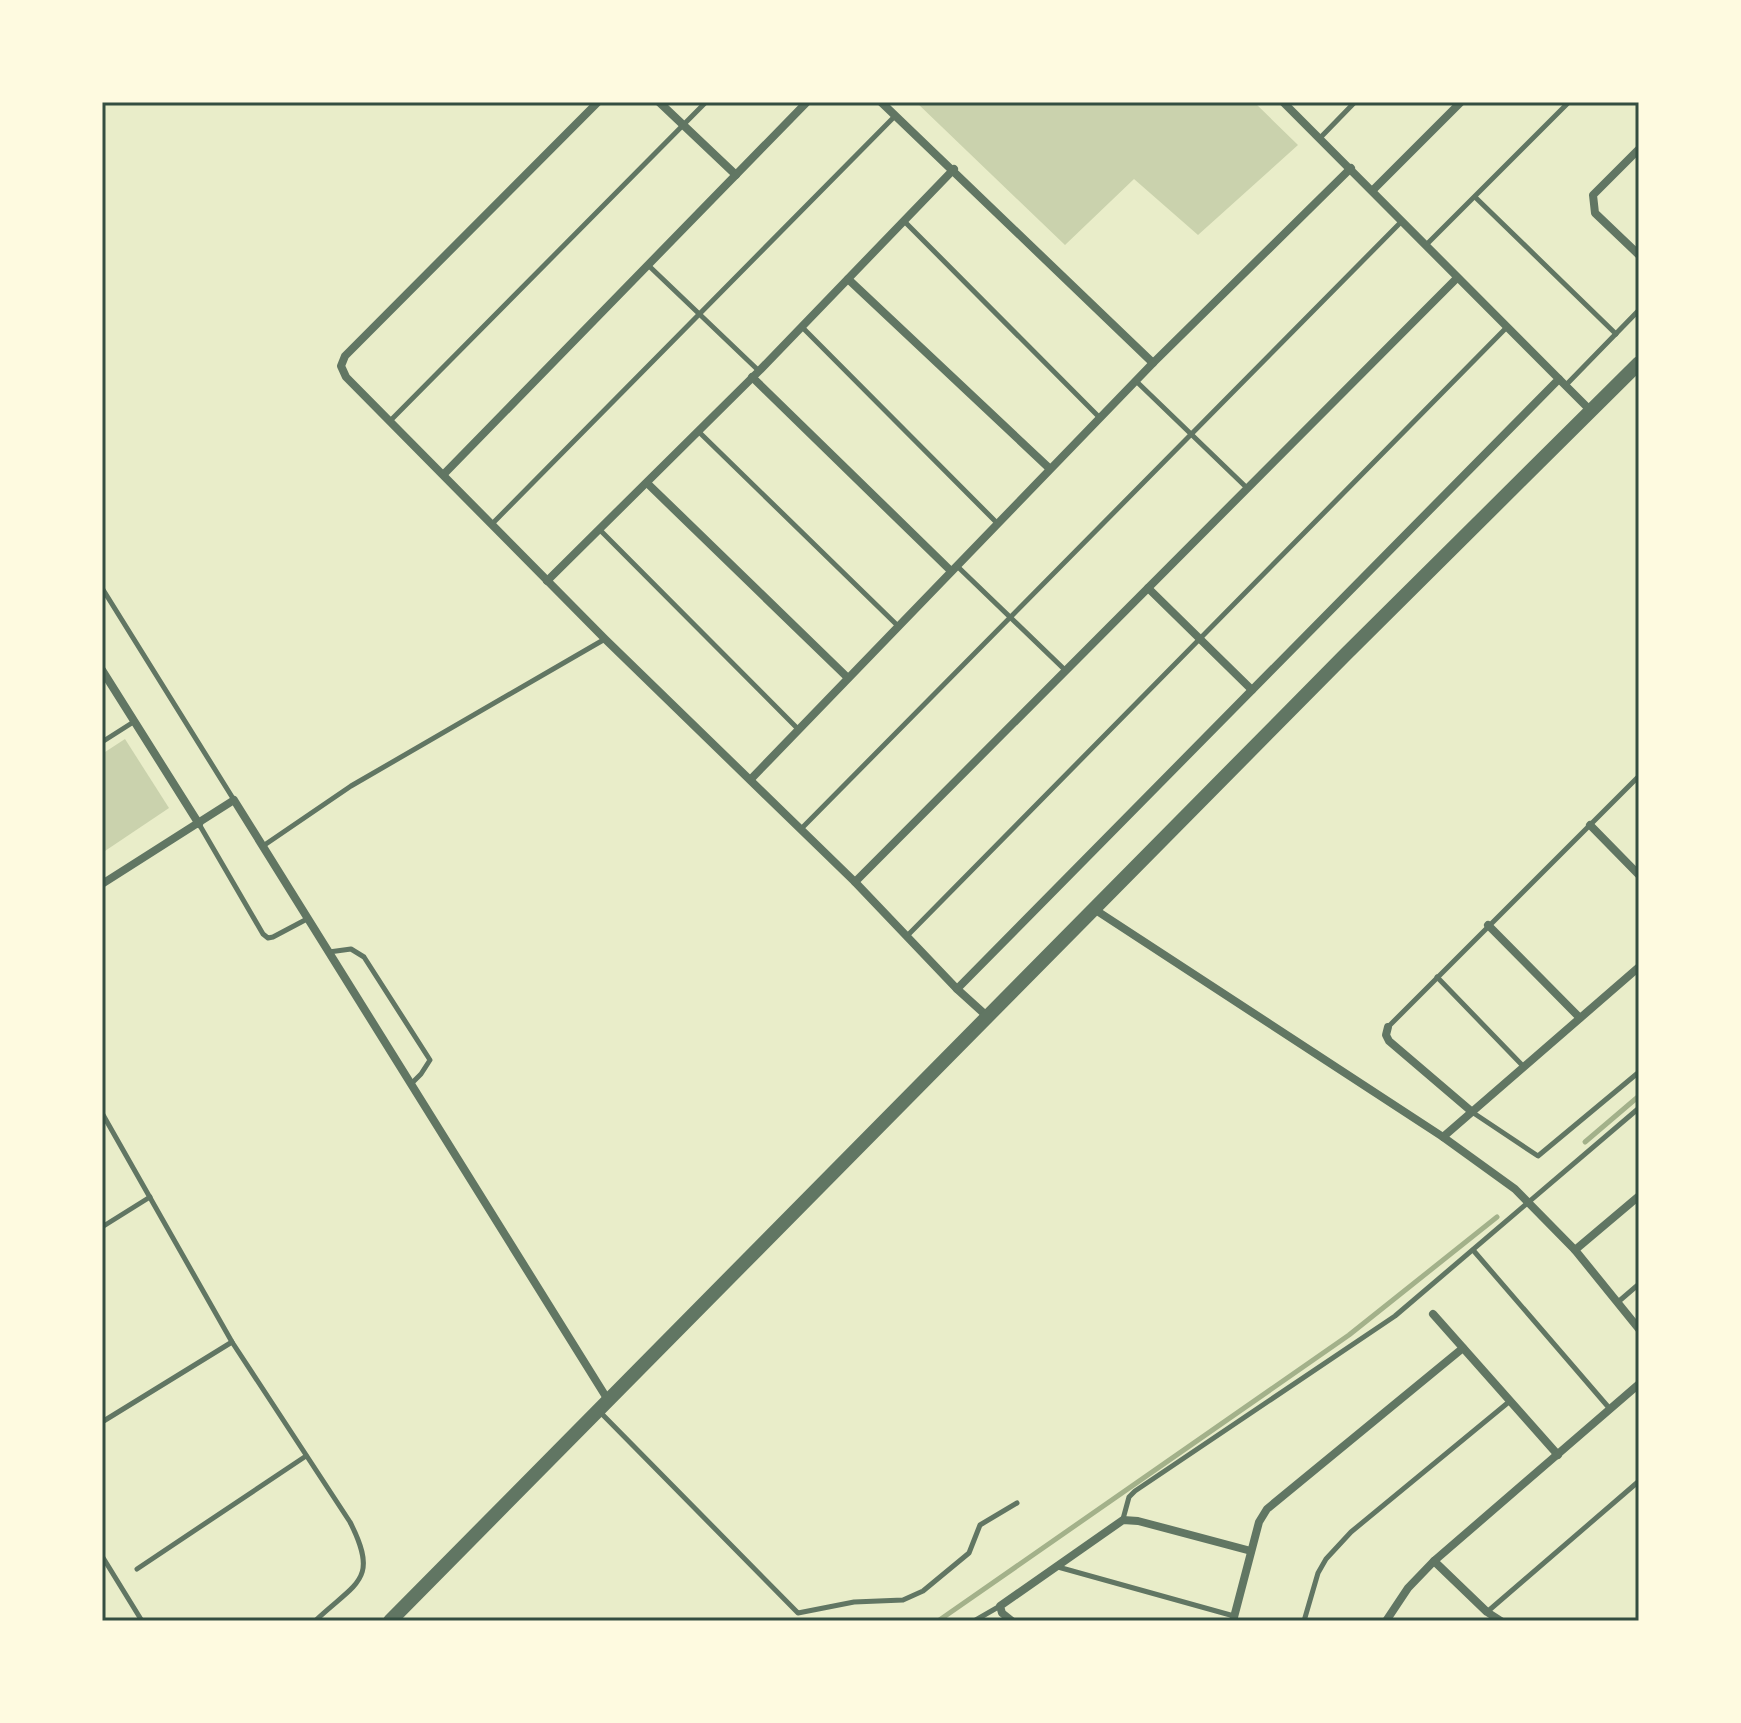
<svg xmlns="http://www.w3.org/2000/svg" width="1741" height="1723" font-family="Inter,sans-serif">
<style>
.green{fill:#cad2ad}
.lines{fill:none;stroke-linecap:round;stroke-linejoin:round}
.stream{stroke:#a3b18a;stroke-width:5}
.service{stroke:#617663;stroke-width:5}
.minor{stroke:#617663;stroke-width:8}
.tertiary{stroke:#617663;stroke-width:14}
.neatline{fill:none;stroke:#344e41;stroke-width:3}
</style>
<rect width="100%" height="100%" fill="#e9edc9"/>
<g class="green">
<path d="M916 102H1254L1298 145 1198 235 1134 179 1065 245Z"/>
<path d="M125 739 169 808 102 853V754Z"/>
</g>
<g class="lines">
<g class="stream">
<path d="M1585 1142 1639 1096"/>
<path d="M938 1621 1349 1335 1497 1217"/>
</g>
<g class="service">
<path d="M1320 138 1355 102"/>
<path d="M1475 197 1616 334"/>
<path d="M904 221 1099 417"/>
<path d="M1426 245 1569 102"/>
<path d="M648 265 759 371"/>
<path d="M802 327 997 523"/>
<path d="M1136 381 1247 488"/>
<path d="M1565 386 1639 310"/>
<path d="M390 421 706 102"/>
<path d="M699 432 898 626"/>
<path d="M492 524 895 116"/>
<path d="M599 529 798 729"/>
<path d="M957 566 1065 670"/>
<path d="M102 588 234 800"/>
<path d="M102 742 135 721"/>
<path d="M199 824 263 934 268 938 273 937 307 919"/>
<path d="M801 829 1401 222"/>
<path d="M263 846 351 786 605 639"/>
<path d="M907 936 1507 327"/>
<path d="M329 952 351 949 364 957 430 1060 421 1074 411 1084"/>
<path d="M1437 977 1523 1066"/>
<path d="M1388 1027 1639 776"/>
<path d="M1472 1112 1538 1156 1639 1072"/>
<path d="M102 1113 232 1342 350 1522C380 1581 356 1582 315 1621"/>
<path d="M102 1227 150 1197"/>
<path d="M1473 1250 1610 1409"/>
<path d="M1618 1302 1639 1284"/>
<path d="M600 1412 798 1613 854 1602 903 1600 923 1591 969 1553 980 1525 1017 1503"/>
<path d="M102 1422 232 1342"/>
<path d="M1123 1519 1129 1497 1135 1491 1395 1316 1639 1108"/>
<path d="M102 1556 142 1621"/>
<path d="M1058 1567 1234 1616"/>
<path d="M137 1569 306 1456"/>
<path d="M1487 1612 1639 1481"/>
<path d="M974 1621 1000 1606"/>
<path d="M1304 1621 1318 1573 1326 1559 1351 1532 1510 1401"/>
</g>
<g class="minor">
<path d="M598 102 345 356 341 366 346 377 605 639 855 882 957 989 989 1018"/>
<path d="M659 102 736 175"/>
<path d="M881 102 1153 363"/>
<path d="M1639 149 1593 195 1595 213 1639 255"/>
<path d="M1373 190 1461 102"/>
<path d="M848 279 1049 468"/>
<path d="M752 377 951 571"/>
<path d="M1559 379 1591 411"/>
<path d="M444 474 807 102"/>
<path d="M647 483 848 678"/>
<path d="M547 581 759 371 954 169"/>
<path d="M1148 588 1252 690"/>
<path d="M102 670 199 824"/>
<path d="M751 779 1153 363 1351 168"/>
<path d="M1590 825 1639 875"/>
<path d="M855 882 1457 278"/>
<path d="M102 884 234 800 608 1400"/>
<path d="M1094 909 1443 1137 1515 1189 1575 1250 1639 1329"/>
<path d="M1488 925 1580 1018"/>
<path d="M957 989 1559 379 1283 102"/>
<path d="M1388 1027 1386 1035 1389 1041 1471 1111"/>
<path d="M1443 1137 1639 967"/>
<path d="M1575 1250 1639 1196"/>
<path d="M1433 1314 1558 1455"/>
<path d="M1434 1561 1487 1612 1501 1621"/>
<path d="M1012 1621 1002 1613 1000 1606 1123 1520 1138 1521 1251 1551"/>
<path d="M1233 1621 1259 1522 1267 1509 1463 1348"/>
<path d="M1386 1621 1408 1588 1434 1561 1639 1384"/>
</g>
<path class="tertiary" d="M390 1621 1345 655 1639 363"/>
</g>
<rect width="1741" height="1723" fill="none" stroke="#fefae0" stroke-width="208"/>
<rect x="104" y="104" width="1533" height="1515" class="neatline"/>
</svg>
